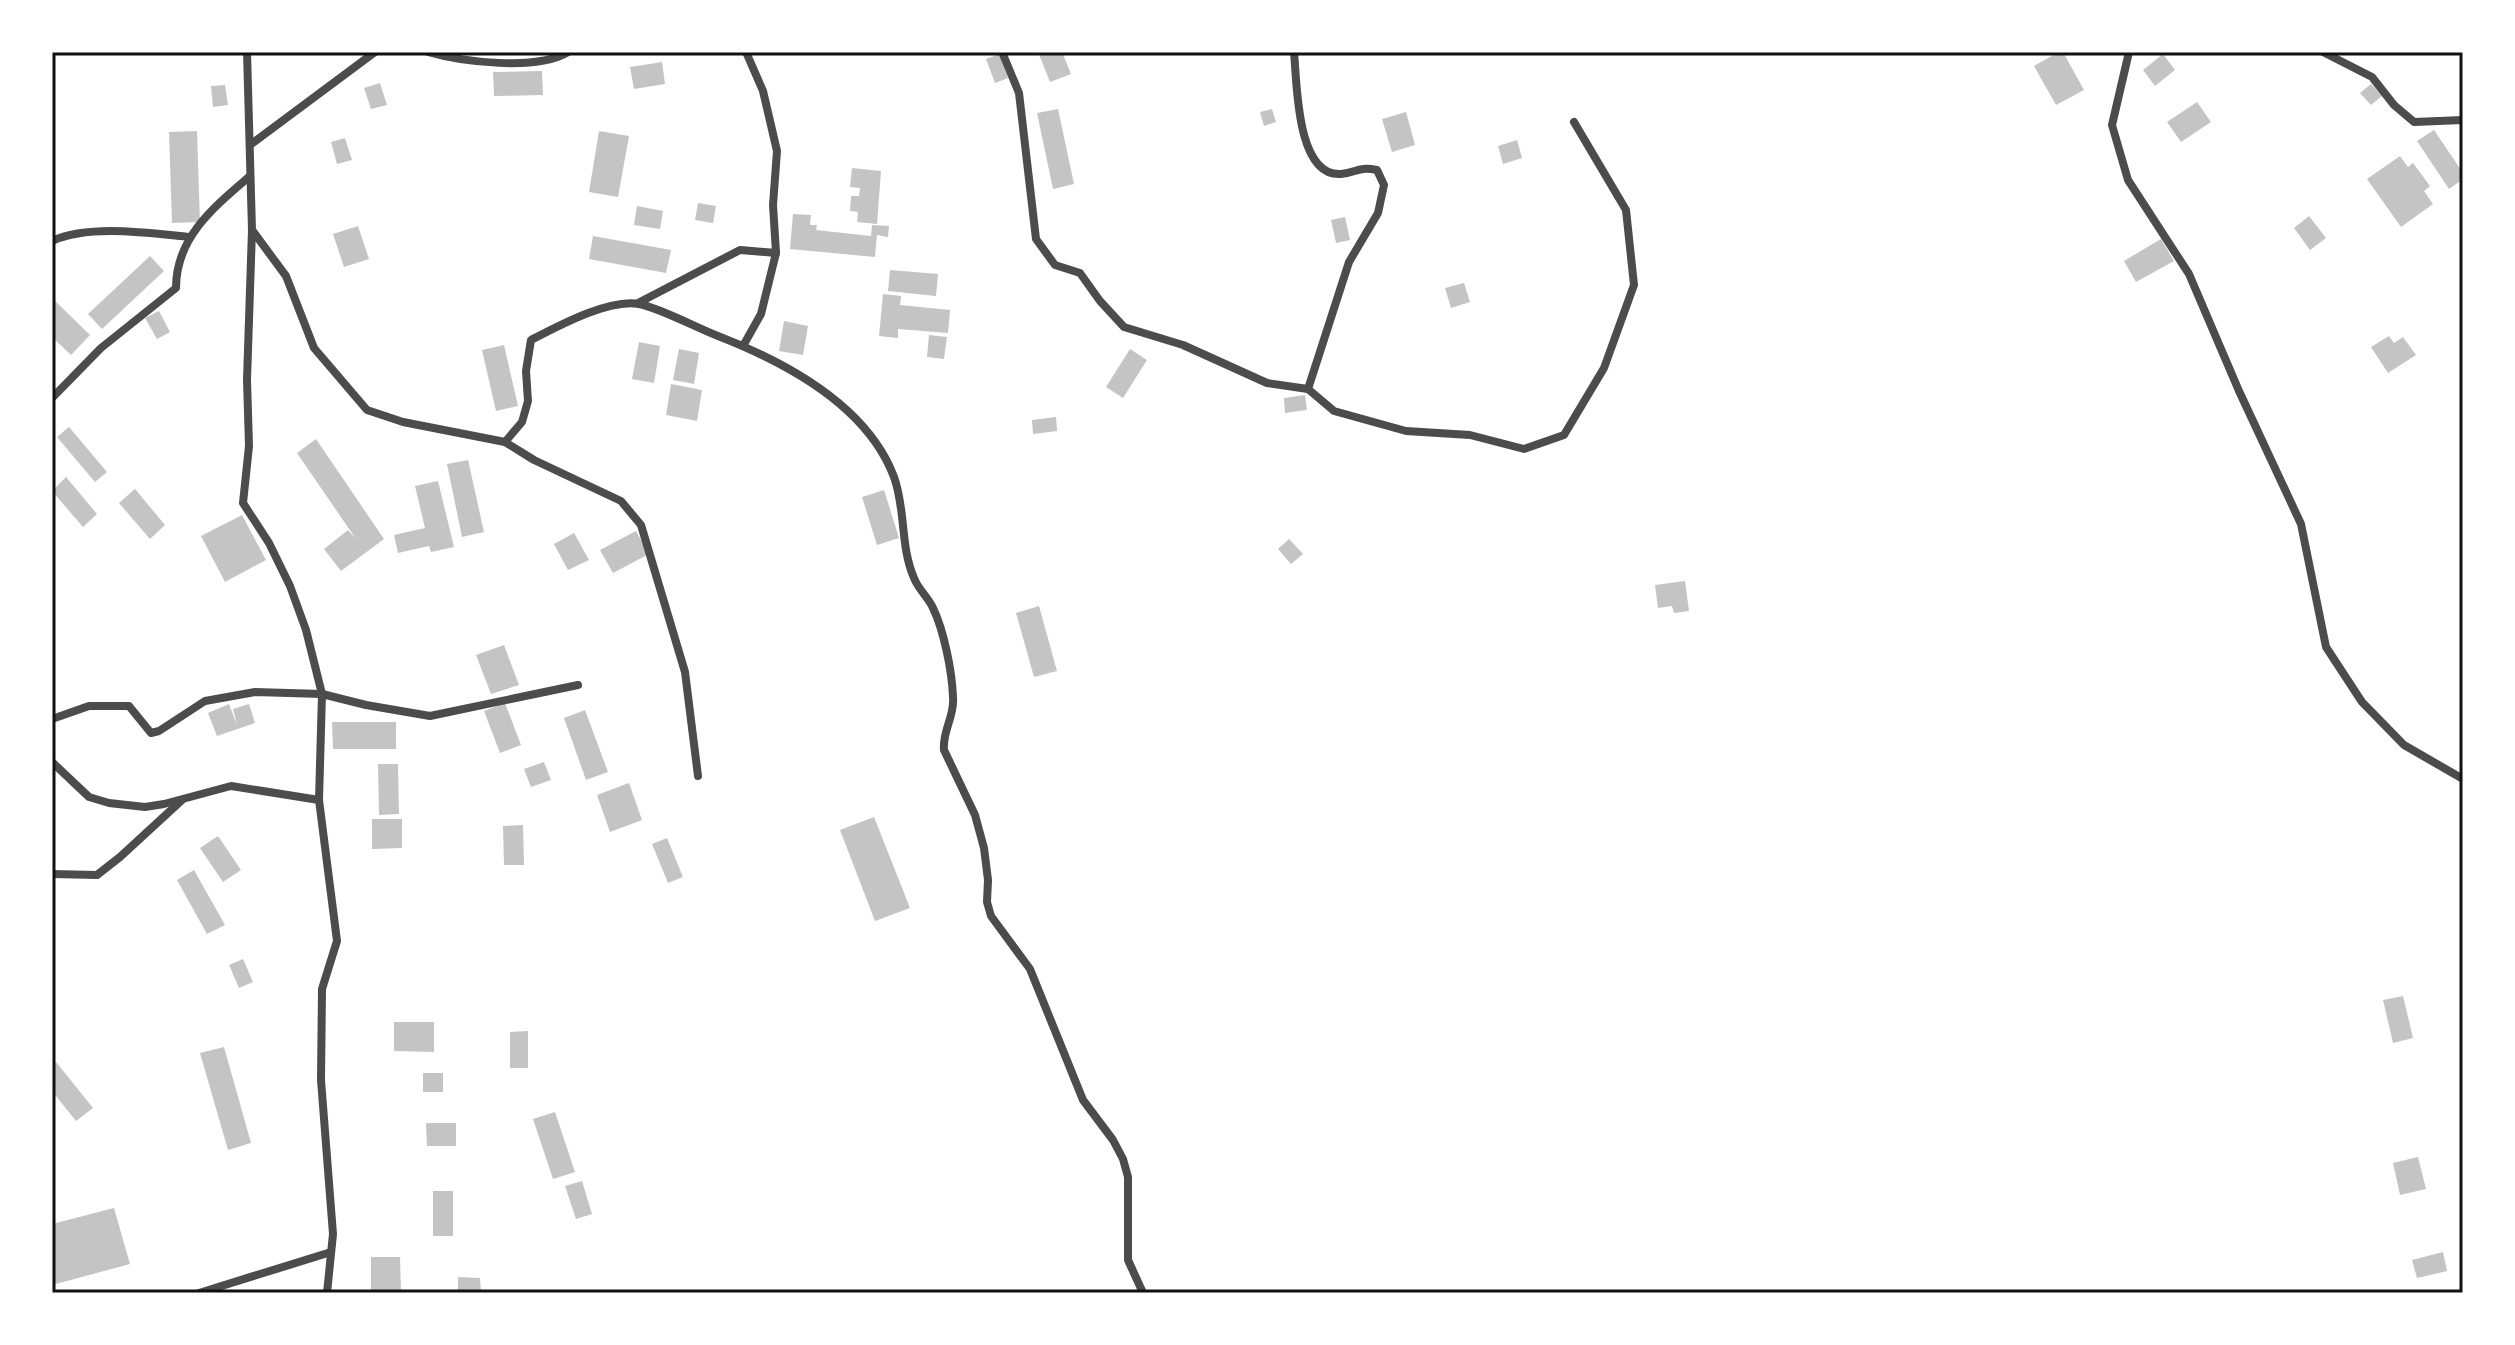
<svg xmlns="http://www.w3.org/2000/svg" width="2515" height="1345" font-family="Merriweather,serif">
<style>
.building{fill:#c4c4c4}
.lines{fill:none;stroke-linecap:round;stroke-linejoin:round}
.minor{stroke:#4c4c4c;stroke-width:8}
.neatline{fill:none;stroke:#111;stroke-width:3}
</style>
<rect width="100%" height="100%" fill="#fff"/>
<g class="building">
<path d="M1038 52H1062L1071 74 1050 82Z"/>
<path d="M2059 52H2063L2084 90 2056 105 2034 66Z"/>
<path d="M999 54 1008 78 995 83 986 59Z"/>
<path d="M2163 54 2175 70 2155 86 2143 70Z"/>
<path d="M662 62 665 84 634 89 630 67Z"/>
<path d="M542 71 543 95 494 96 493 72Z"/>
<path d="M380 83 387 105 371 109 364 88Z"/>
<path d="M2371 84 2382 96 2371 105 2360 93Z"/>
<path d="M225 85 228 105 213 107 211 86Z"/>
<path d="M2197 102 2211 122 2181 142 2167 122Z"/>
<path d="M1058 109 1074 184 1053 189 1037 113Z"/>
<path d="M1272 109 1276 122 1264 126 1260 112Z"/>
<path d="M1406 112 1415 145 1392 152 1382 119Z"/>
<path d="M2434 130 2463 173V179L2449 189 2417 141Z"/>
<path d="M197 131 200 222 172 223 169 132Z"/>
<path d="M599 131 629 136 618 197 589 192Z"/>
<path d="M345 138 352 160 337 164 331 142Z"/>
<path d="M1517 140 1522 158 1503 164 1498 146Z"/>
<path d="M2400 156 2408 167 2413 163 2430 186 2424 191 2433 204 2401 227 2367 179Z"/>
<path d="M852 168 881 171 877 224 857 222 858 212 850 211 851 196H859L860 188 850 187Z"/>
<path d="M698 203 716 206 713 223 695 220Z"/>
<path d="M637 206 663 211 660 229 634 225Z"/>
<path d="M793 214 811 215 810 225H817L816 230 871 236 872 225 889 226 888 237 877 235 875 257 790 249Z"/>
<path d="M2309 216 2326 238 2310 250 2294 228Z"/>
<path d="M1345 217 1350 240 1336 243 1331 220Z"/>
<path d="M358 226 369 259 344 267 333 234Z"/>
<path d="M593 236 671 250 666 273 589 259Z"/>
<path d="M2161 239 2174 261 2136 282 2124 261Z"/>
<path d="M150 256 164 271 102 329 88 314Z"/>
<path d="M890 270 938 274 936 296 888 291Z"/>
<path d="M1464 283 1470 302 1451 308 1445 288Z"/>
<path d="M883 294 901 296 900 305 950 310 948 333 898 329V338L879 336Z"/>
<path d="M52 298 90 335 71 355 52 337Z"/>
<path d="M159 311 170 332 157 339 145 318Z"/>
<path d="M784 321 808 326 803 355 779 351Z"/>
<path d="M929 335 947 337 944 359 927 357Z"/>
<path d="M2389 336 2394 343 2403 337 2416 355 2388 373 2371 347Z"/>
<path d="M639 342 660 346 654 383 632 379Z"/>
<path d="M504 345 518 406 496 411 482 350Z"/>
<path d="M679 349 699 353 694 384 673 380Z"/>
<path d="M1130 349 1147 360 1123 398 1106 387Z"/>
<path d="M671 384 702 390 697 421 666 415Z"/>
<path d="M1305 395 1307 410 1285 413 1284 398Z"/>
<path d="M1056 417 1057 431 1033 434 1032 420Z"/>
<path d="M69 427 107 472 95 482 57 437Z"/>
<path d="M316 439 384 539 341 571 324 549 348 530 356 539 297 453Z"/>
<path d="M468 460 484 532 462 537 447 464Z"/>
<path d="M66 477 97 514 83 527 52 491Z"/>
<path d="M438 481 454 547 431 552 429 546 398 553 394 535 425 528 415 486Z"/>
<path d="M135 489 165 525 150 539 119 503Z"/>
<path d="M884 490 899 538 877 545 862 497Z"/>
<path d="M242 515 266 560 225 582 201 536Z"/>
<path d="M636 531 649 554 613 573 600 550Z"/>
<path d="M574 533 589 560 568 570 554 544Z"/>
<path d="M1289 539 1303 554 1291 564 1278 549Z"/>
<path d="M1685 581 1689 611 1674 613 1672 606 1658 608 1655 585Z"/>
<path d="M1039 606 1057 671 1034 677 1016 613Z"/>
<path d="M504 645 519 685 491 694 476 655Z"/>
<path d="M505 703 521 745 500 753 484 711Z"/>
<path d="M229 704 237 725 233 709 249 704 255 723 217 736 208 713Z"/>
<path d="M585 710 608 772 586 780 564 718Z"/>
<path d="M332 722H396V749H333Z"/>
<path d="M544 762 551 780 531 787 524 769Z"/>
<path d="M378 764H398L399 814 379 815Z"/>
<path d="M629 783 642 820 610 832 597 795Z"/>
<path d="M874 817 910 908 875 921 840 830Z"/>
<path d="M372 819H402V848L372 849Z"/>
<path d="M523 825 524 865H504L503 826Z"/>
<path d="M218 836 241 870 223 882 200 848Z"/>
<path d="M667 838 683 877 668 883 652 844Z"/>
<path d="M194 870 225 925 207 934 177 880Z"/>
<path d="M243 959 253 982 239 988 229 965Z"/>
<path d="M2403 996 2413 1038 2393 1043 2383 1000Z"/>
<path d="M394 1022H434V1052L394 1051Z"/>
<path d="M528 1031V1068H510V1032Z"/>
<path d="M224 1047 251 1143 228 1150 200 1053Z"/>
<path d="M56 1062 93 1108 76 1121 52 1091V1065Z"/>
<rect x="423" y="1073" width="20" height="19"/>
<path d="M555 1112 575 1172 553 1179 533 1119Z"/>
<path d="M426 1123H456V1146H427Z"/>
<path d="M2418 1157 2426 1189 2400 1195 2393 1163Z"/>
<path d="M582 1181 592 1214 576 1219 565 1186Z"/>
<rect x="433" y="1191" width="20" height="45"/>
<path d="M114 1208 130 1264 52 1285V1224Z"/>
<path d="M2443 1252 2447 1271 2417 1278 2412 1260Z"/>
<path d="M371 1257H400L401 1293H371Z"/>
<path d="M458 1277 480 1278 481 1293H458Z"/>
</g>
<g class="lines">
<g class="minor">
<path d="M247 52 252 230 247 380 249 446 243 503 269 543 290 586 306 630 322 694 319 800 337 941 322 989 321 1080 333 1234 327 1293"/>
<path d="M428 52C462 62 537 71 568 52"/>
<path d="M1002 52 1019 93 1036 239 1055 265 1080 273 1100 301 1124 327 1183 345 1267 383 1308 389 1334 411 1406 431 1470 435 1524 449 1564 435 1604 368 1634 285 1626 210 1574 122"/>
<path d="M1294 52C1297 82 1296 177 1341 174 1357 173 1357 166 1377 170L1384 185 1378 213 1349 262 1308 389"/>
<path d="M2129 52 2112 125 2128 180 2189 274 2239 391 2301 524 2326 647 2362 702 2404 745 2463 779"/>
<path d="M2323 52 2372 77 2394 105 2414 122 2463 120"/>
<path d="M250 145 375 52"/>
<path d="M252 230 286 276 314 348 367 410 403 422 505 442 522 422 528 401 526 371 531 340C558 326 610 298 639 304 660 308 697 328 718 336 785 362 867 405 894 477 906 510 900 546 914 578 918 589 928 597 933 608 944 631 952 671 953 697 955 716 942 731 944 750L975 815 984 848 988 880 987 902 991 916 1030 969 1083 1100 1113 1140 1123 1159 1128 1177V1260L1143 1293"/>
<path d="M52 241C89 224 149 233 189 237"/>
<path d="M638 303 740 250 776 253"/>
<path d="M743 346 761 314 776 253 773 205 777 151 763 91 746 52"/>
<path d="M52 398 101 348 176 288C176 237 214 207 250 176"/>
<path d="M505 442 534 460 621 501 641 525 685 672 698 776"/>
<path d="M52 719 89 706H129L151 733 159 731 205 701 255 692 322 694 366 705 430 716 578 685"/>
<path d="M52 762 89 797 109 803 145 807 164 804 231 786 319 800"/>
<path d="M52 874 97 875 120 857 182 800"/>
<path d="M199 1293 331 1252"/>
</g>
</g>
<rect width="2515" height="1345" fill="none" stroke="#ffffff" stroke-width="108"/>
<rect x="54" y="54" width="2407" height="1237" class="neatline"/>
</svg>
